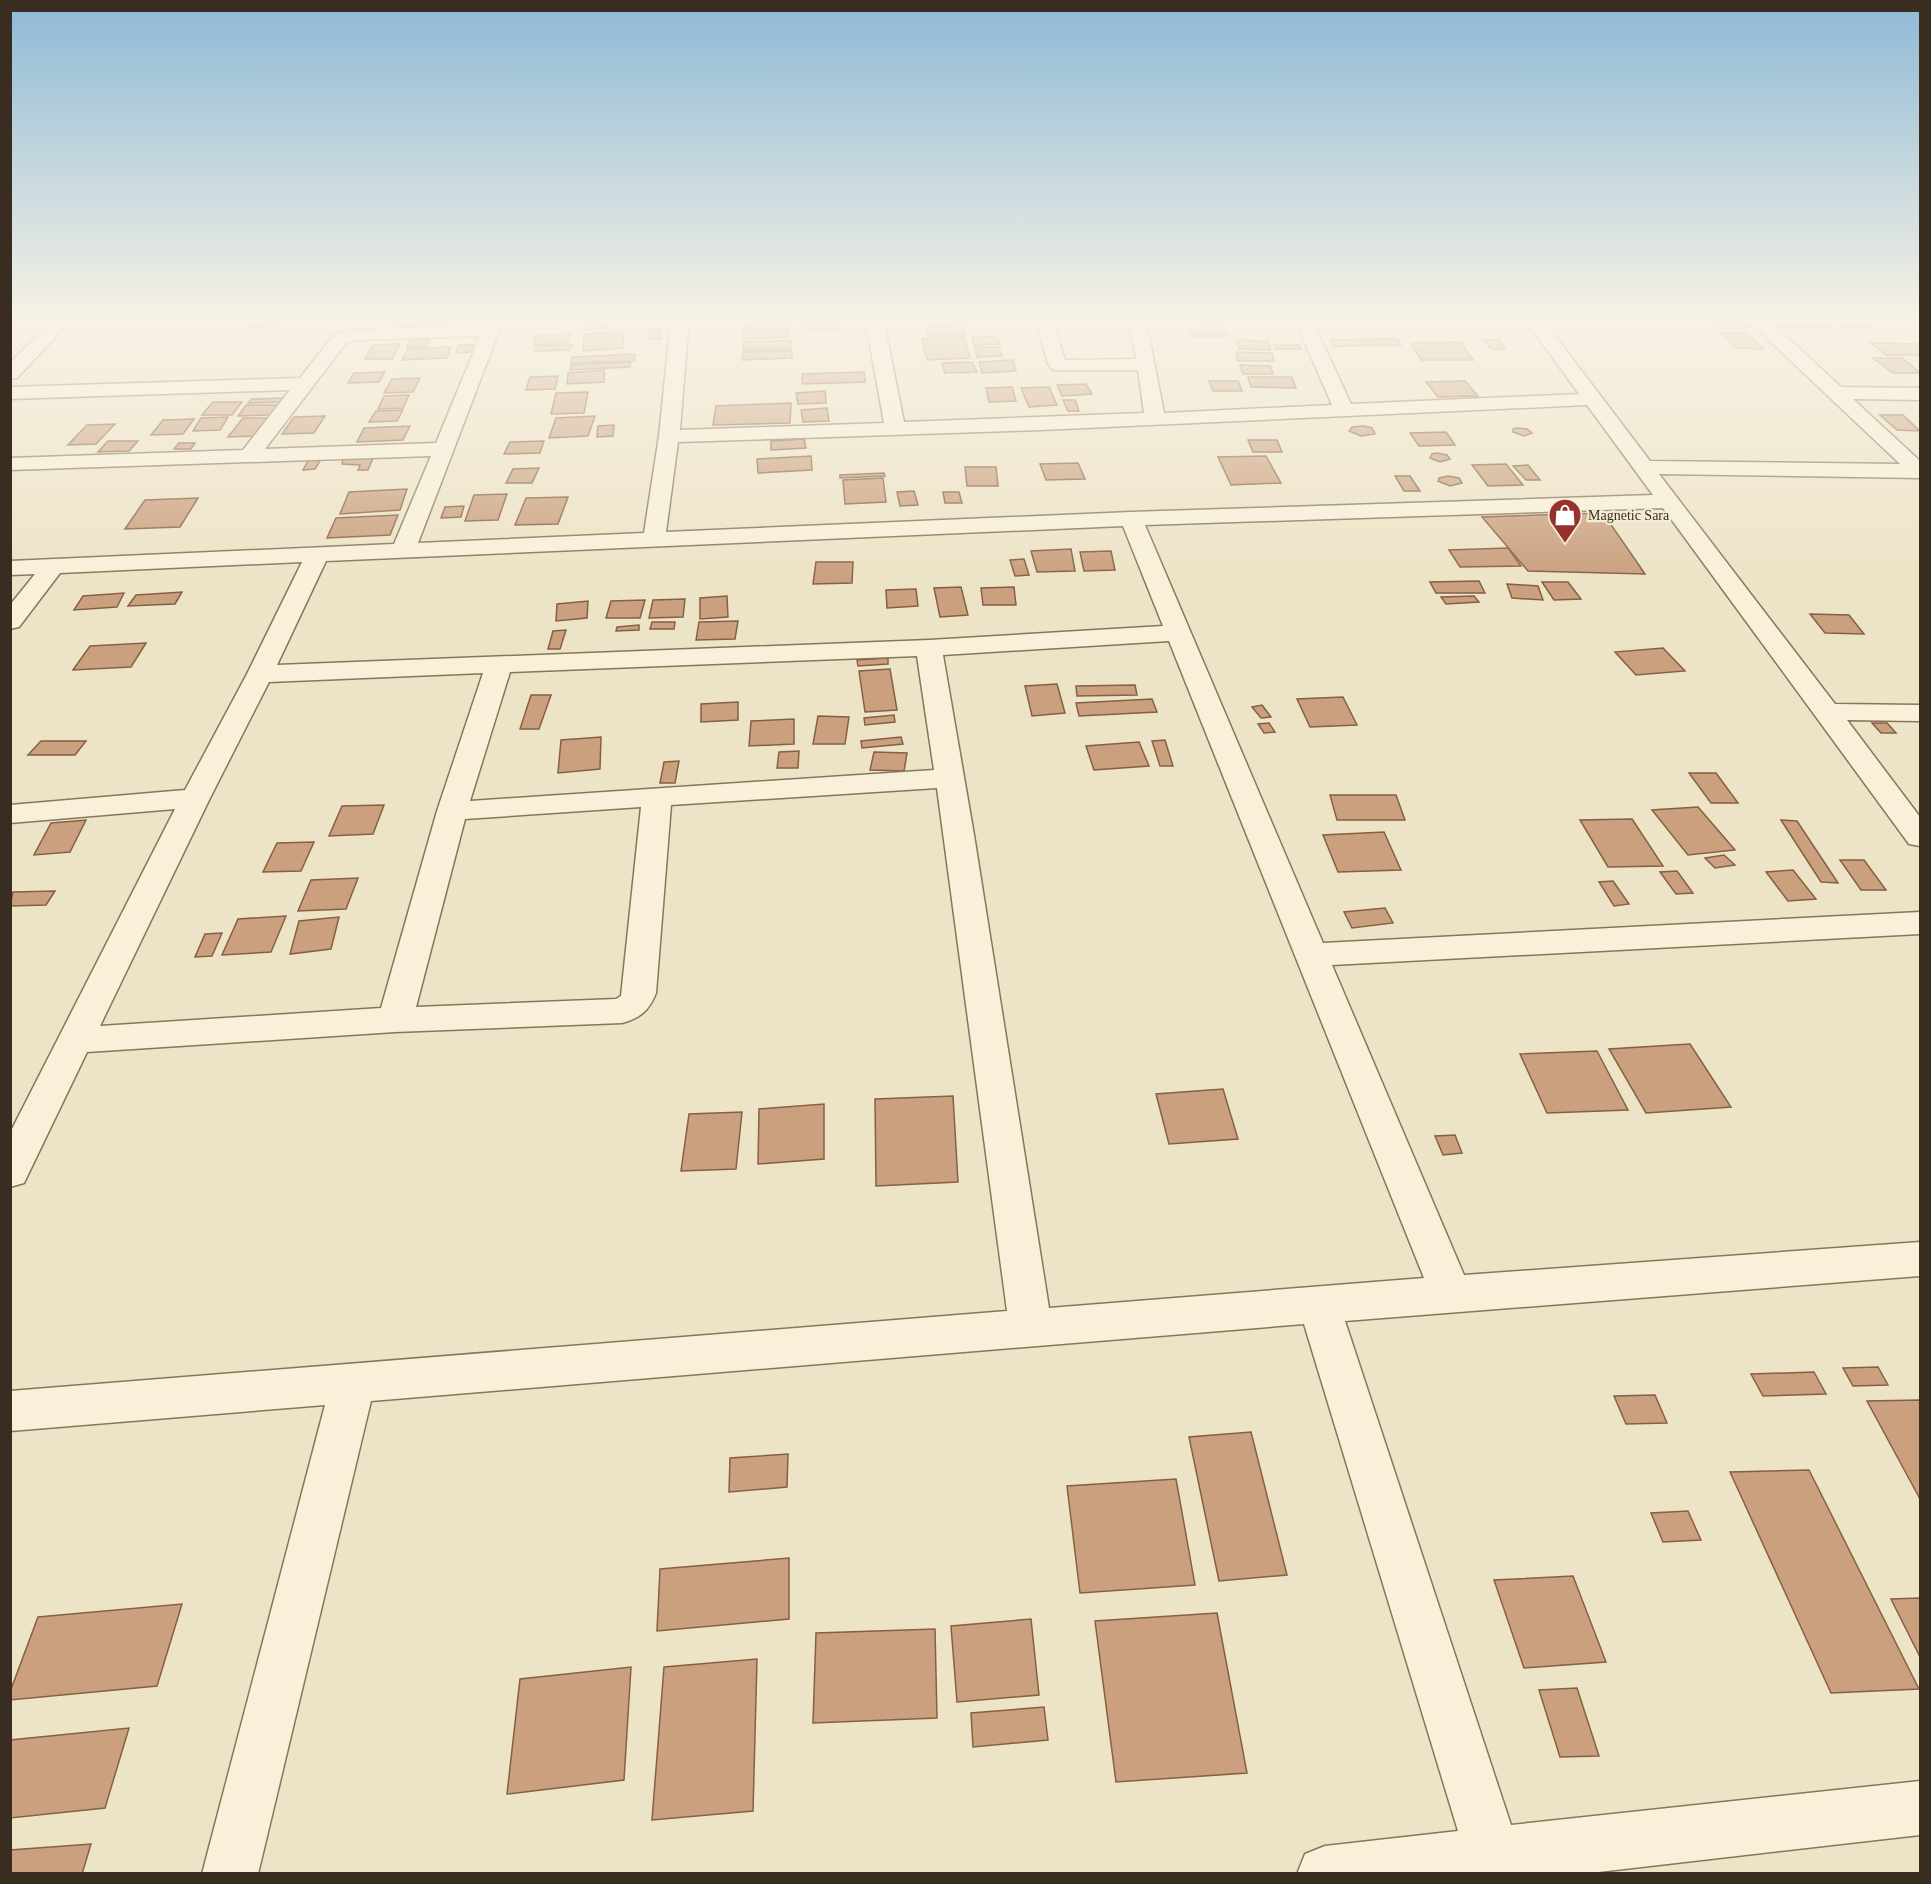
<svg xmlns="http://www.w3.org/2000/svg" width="1931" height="1884" font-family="Georgia,serif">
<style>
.building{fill:#caa07e;stroke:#866043;stroke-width:1.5}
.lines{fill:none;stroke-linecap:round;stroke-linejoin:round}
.minor-casing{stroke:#88755c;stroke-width:3}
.minor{fill:#f8f0d9;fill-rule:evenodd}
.labels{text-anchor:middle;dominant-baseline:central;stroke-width:4.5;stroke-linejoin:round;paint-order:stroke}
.far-poi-label{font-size:14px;fill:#382d20;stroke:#f4edd6;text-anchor:start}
</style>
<rect width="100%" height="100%" fill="#ede3c6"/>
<g class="building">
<path d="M256 318H279L274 326 249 327Z"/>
<path d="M319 318H345L343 322 316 323Z"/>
<path d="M586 318H609L608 328 585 330Z"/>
<path d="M803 318H839L840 329 804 330Z"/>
<path d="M941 318H962L963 323 943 324Z"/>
<path d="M1199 318H1222L1224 325 1201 324Z"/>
<path d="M789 322 788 337 743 339 745 323Z"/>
<path d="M964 326 966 335 928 336 927 327Z"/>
<path d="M1188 328H1224L1227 336H1190Z"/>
<path d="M661 329V339H648L649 330Z"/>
<path d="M623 332V348L583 351 584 334Z"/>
<path d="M1720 333H1746L1764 349 1737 348Z"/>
<path d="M570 334 568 343 534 345 536 335Z"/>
<path d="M997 336 1000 344 974 345 972 337Z"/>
<path d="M964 337 970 358 927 360 922 339Z"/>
<path d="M430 339 427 346 407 347 410 340Z"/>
<path d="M1397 339 1401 345 1333 346 1330 340Z"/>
<path d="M1237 340 1268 341 1271 350 1239 349Z"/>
<path d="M1484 340H1499L1505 349H1491Z"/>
<path d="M791 341 790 349 743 350 744 342Z"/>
<path d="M1461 342 1473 360H1421L1411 343Z"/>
<path d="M1871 343 1917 344 1920 346V355H1886Z"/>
<path d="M400 344 392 359H365L373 345Z"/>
<path d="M458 345H473L470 352 456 353Z"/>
<path d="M572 345 570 350 534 351 537 346Z"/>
<path d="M1274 345H1299L1301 349H1276Z"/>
<path d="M451 347 447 358 402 360 408 349Z"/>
<path d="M975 347H999L1002 356 977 357Z"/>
<path d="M792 351V358L742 360 743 352Z"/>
<path d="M1236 352 1272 353 1274 361H1238Z"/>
<path d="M635 354 634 361 571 363 573 357Z"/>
<path d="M1873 358H1902L1920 373H1893Z"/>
<path d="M1013 360 1016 371 982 373 979 362Z"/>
<path d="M631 362 630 367 570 370 571 365Z"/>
<path d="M972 362 977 372 945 373 942 363Z"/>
<path d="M1240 365 1270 366 1273 374H1243Z"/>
<path d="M604 370V382L567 384 568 373Z"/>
<path d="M385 372 379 382 348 383 354 373Z"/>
<path d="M864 372 865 382 802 384V374Z"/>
<path d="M558 376 555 389 526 390 530 377Z"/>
<path d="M1248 377H1292L1296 388 1251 387Z"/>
<path d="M420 378 413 392 384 393 392 379Z"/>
<path d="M1209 381H1238L1242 391H1213Z"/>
<path d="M1465 381 1478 396 1438 397 1426 382Z"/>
<path d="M1086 384 1092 394 1062 396 1057 385Z"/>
<path d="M1012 387 1016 401 989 402 986 388Z"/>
<path d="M1049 387 1057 405 1029 407 1021 388Z"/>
<path d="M825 391 826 403 798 404 796 393Z"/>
<path d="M588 392 584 413 551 414 556 393Z"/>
<path d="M409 395 403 408 378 409 384 396Z"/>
<path d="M285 398 281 402 248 403 252 399Z"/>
<path d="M1063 400H1075L1079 411H1068Z"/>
<path d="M213 402H242L232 415H202Z"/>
<path d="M791 403 790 423 713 425 716 406Z"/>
<path d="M246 405H279L272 415 238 416Z"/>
<path d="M827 408 829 421 803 422 801 410Z"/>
<path d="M403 410 397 421 369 422 376 411Z"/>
<path d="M1880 415H1903L1920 431 1897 430Z"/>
<path d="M325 416 314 433 282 434 294 417Z"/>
<path d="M595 416 588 436 549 438 556 418Z"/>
<path d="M228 417 220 430 193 431 201 418Z"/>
<path d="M243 418H270L255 436 228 437Z"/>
<path d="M194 419 183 434 151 435 163 420Z"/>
<path d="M115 424 96 444 68 445 87 425Z"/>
<path d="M614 425 613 436 597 437 598 426Z"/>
<path d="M410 426 403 440 357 442 364 428Z"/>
<path d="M1364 426 1372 428 1375 434 1361 436 1349 431 1352 427Z"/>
<path d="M1517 428 1527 429 1532 433 1524 436 1513 432V429Z"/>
<path d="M1446 432 1455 445 1419 446 1410 433Z"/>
<path d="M804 439 806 448 771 450V441Z"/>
<path d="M1248 440H1277L1282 452H1253Z"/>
<path d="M108 441H138L129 451 98 452Z"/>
<path d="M544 441 540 453 504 454 510 442Z"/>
<path d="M179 443H195L191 449H174Z"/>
<path d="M1437 453 1447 455 1450 459 1440 462 1430 458 1432 454Z"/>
<path d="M811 456 812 470 758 473 757 459Z"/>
<path d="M1266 456 1281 483 1231 485 1218 457Z"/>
<path d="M373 458 368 470H358L360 465 342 464 343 459Z"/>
<path d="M309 459H321L315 469 303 470Z"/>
<path d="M1078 463 1085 479 1046 480 1040 464Z"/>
<path d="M1506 464 1523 485 1488 486 1472 465Z"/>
<path d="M1528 465 1540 480H1526L1513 466Z"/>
<path d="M965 467H996L998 486H967Z"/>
<path d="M539 468 532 483H506L513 469Z"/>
<path d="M884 473 885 476 840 478V475Z"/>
<path d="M1395 476H1410L1420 491H1404Z"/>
<path d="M1448 476 1459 478 1462 483 1450 486 1438 481 1439 478Z"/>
<path d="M883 478 886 502 845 504 843 480Z"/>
<path d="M407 489 400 510 340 514 349 492Z"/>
<path d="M914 491 918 505 900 506 897 492Z"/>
<path d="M943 492H959L962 503H945Z"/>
<path d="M507 494 498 520 465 521 474 495Z"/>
<path d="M568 497 558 524 515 525 526 498Z"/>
<path d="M198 498 180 527 125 529 145 500Z"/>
<path d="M464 506 461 517 441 518 445 507Z"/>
<path d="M1603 513 1645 574 1528 571 1482 517Z"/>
<path d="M398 515 390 535 327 538 336 518Z"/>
<path d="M1508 548 1521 566 1460 567 1449 550Z"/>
<path d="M1071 549 1075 571 1037 572 1031 551Z"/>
<path d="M1111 551 1115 570 1084 571 1080 552Z"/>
<path d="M1024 559 1029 575 1015 576 1010 560Z"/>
<path d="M816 562H853L852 583 813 584Z"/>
<path d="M1479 581 1485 593H1436L1430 582Z"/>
<path d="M1542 582H1568L1581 599 1554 600Z"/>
<path d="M1507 584 1538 586 1543 600 1512 598Z"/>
<path d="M961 587 968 615 940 617 934 588Z"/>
<path d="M1014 587 1016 605H983L981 588Z"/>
<path d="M916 589 918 606 887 608 886 590Z"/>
<path d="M182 592 175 604 128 606 136 595Z"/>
<path d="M124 593 117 607 74 610 83 596Z"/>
<path d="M727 596 728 617 700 619V598Z"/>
<path d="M1474 596 1479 602 1446 604 1441 597Z"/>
<path d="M685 599 683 617 649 618 653 600Z"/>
<path d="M645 600 640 618H606L611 601Z"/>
<path d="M588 601 587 618 556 621 557 604Z"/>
<path d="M1810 614 1849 615 1864 634 1825 633Z"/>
<path d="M738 621 735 639 696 640 699 622Z"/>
<path d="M652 622H675L674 629H650Z"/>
<path d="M639 625V630L616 631 617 627Z"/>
<path d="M566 630 560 649H548L553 631Z"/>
<path d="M146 643 131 667 73 670 90 646Z"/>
<path d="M1663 648 1685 671 1636 675 1615 652Z"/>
<path d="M888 658V664L858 666 857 660Z"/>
<path d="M890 669 897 710 865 712 859 671Z"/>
<path d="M1057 684 1065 713 1032 716 1025 686Z"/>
<path d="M1135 685 1137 695 1077 696 1076 686Z"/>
<path d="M531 695H551L539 729H520Z"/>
<path d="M1343 697 1357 725 1310 727 1297 699Z"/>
<path d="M1152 699 1157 712 1079 716 1076 703Z"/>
<path d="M738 702V720L701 722V704Z"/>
<path d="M1262 705 1271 717 1261 718 1252 707Z"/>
<path d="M894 715 895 722 865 725 864 718Z"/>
<path d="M818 716 849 717 845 744H813Z"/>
<path d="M794 719V744L749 746 751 721Z"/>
<path d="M1269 723 1275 732 1264 733 1258 724Z"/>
<path d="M1872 723H1887L1896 733H1881Z"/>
<path d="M601 737 600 769 558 773 561 740Z"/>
<path d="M901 737 903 744 862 748 861 741Z"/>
<path d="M1165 740 1173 766H1160L1152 741Z"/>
<path d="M41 741H86L75 755H28Z"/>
<path d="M1139 742 1149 766 1094 770 1086 746Z"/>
<path d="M799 751 798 768H777L779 752Z"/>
<path d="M874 752 907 753 904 771 870 770Z"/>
<path d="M679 761 675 783H660L664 762Z"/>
<path d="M1689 773H1716L1738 803H1711Z"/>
<path d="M1330 795H1396L1405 820H1337Z"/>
<path d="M384 805 373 834 329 836 342 806Z"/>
<path d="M1698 807 1735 850 1688 855 1652 810Z"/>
<path d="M1632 819 1663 866 1608 867 1580 820Z"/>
<path d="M86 820 70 852 34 855 51 823Z"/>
<path d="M1781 820 1797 821 1838 883 1821 882Z"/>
<path d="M1384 832 1401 870 1338 872 1323 835Z"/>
<path d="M314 842 301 871 263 872 277 843Z"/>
<path d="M1724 855 1735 865 1715 868 1705 858Z"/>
<path d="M1840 860H1864L1886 890H1861Z"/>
<path d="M1793 870 1816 899 1788 901 1766 872Z"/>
<path d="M1677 871 1693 893 1676 894 1660 872Z"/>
<path d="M358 878 346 909 298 911 311 880Z"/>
<path d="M1613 881 1629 904 1614 906 1599 882Z"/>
<path d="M55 891 46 905 10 906 13 892Z"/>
<path d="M1385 908 1393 923 1352 928 1344 912Z"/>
<path d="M286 916 271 952 222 955 238 919Z"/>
<path d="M339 917 331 949 290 954 299 921Z"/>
<path d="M222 933 212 956 195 957 205 934Z"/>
<path d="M1690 1044 1731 1107 1646 1113 1609 1049Z"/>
<path d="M1597 1051 1628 1110 1547 1113 1520 1054Z"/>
<path d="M1223 1089 1238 1139 1169 1144 1156 1094Z"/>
<path d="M953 1096 958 1182 876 1186 875 1099Z"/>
<path d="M824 1104V1159L758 1164 759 1109Z"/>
<path d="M742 1112 736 1169 681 1171 689 1114Z"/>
<path d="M1455 1135 1462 1153 1443 1155 1435 1136Z"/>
<path d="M1878 1367 1888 1385 1853 1386 1843 1368Z"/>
<path d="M1814 1372 1826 1394 1763 1396 1751 1374Z"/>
<path d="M1655 1395 1667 1423 1626 1424 1614 1396Z"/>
<path d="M1920 1400V1499L1867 1401Z"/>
<path d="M1251 1432 1287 1575 1219 1581 1189 1437Z"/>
<path d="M788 1454 787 1487 729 1492 730 1458Z"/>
<path d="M1809 1470 1919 1689 1831 1693 1730 1472Z"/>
<path d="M1176 1479 1195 1585 1080 1593 1067 1486Z"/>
<path d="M1688 1511 1701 1540 1663 1542 1651 1513Z"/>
<path d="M789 1558V1619L657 1631 660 1569Z"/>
<path d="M1573 1576 1606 1662 1524 1668 1494 1580Z"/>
<path d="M1920 1598V1657L1891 1599Z"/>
<path d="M182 1604 157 1686 10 1700V1692L38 1617Z"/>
<path d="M1217 1613 1247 1773 1116 1782 1095 1621Z"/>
<path d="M1031 1619 1039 1695 957 1702 951 1626Z"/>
<path d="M935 1629 937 1718 813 1723 816 1633Z"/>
<path d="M757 1659 753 1811 652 1820 664 1667Z"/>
<path d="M631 1667 624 1780 507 1794 520 1679Z"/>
<path d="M1577 1688 1599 1756 1560 1757 1539 1690Z"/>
<path d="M1044 1707 1048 1740 973 1747 971 1713Z"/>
<path d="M129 1728 105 1808 10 1818V1740Z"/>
<path d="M91 1844 82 1874H10V1850Z"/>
</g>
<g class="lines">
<g class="minor-casing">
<g id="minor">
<path d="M55 318H73L17 378 10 379V363Z"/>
<path d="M487 318H504L418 543 644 533 659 436 671 318H689L680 430 884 423 865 318H883L904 422 1144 413 1138 370H1053L1048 364 1035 318 1140 319 1147 326 1164 413 1332 405 1294 318H1311L1351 404 1579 394 1524 318H1920V327L1775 326 1841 387 1920 388V400L1853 399 1920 461V478L1659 474 1835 704 1920 705V721L1847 720 1920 817V846L1909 844 1663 508 1145 525 1323 943 1920 912V934L1332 965 1464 1275 1920 1242V1276L1345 1321 1511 1825 1920 1781V1835L1581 1874H1297L1305 1854 1325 1846 1458 1831 1304 1324 371 1401 258 1874H202L325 1405 10 1431V1391L1007 1311 937 788 671 805 656 993C649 1011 640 1018 622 1023L395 1032 87 1052 24 1183 10 1187V1133L175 809 10 823V805L185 790 247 674 302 562 60 573 19 627 10 629V605L35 574 10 575V561L394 544 431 456 10 470V458L243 450 290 390 10 399V387L300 378 334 335 355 330 485 325ZM1546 324 1754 326 1900 464 1650 461ZM1055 328H1130L1136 359 1065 360ZM480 336 436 443 265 449 346 343 356 340ZM1587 405 1653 495 1131 512 666 532 678 442 1041 430ZM1123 526 1163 626 929 640 277 665 326 561ZM1169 641 1424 1278 1049 1308 974 835 943 655ZM917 656 934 770 470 801 510 672ZM483 673 437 811 381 1008 100 1026 210 798 269 682ZM641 807 621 996 616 999 416 1007 465 819Z"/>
</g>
</g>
<use href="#minor" class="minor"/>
</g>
<linearGradient id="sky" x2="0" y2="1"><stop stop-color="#8eb9d6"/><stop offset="0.55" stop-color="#f7f2e5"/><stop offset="1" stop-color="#f7f2e5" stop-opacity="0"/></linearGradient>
<rect width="1931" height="582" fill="url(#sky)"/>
<defs>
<g id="shop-pin" transform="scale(1.725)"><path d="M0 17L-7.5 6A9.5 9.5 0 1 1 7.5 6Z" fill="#95322f" stroke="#f4edd6"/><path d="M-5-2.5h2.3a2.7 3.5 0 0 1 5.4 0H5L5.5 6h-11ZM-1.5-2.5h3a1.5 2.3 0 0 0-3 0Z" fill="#fff"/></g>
</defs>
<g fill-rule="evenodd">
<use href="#shop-pin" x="1565" y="515"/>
</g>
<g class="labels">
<g class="far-poi-label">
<text x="1588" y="515">Magnetic Sara</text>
</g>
</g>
<rect width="1931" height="1884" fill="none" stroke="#382d20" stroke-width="24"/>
</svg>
